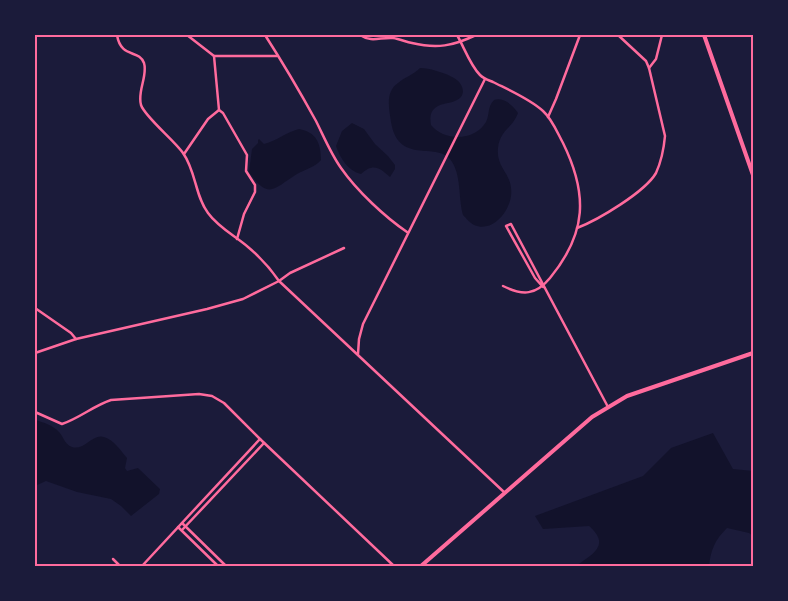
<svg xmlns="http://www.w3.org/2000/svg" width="788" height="601" font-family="'PT Serif',serif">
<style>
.water{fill:#12122b}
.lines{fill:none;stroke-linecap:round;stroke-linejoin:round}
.minor{stroke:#ff6b9d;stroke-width:2.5}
.secondary{stroke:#ff6b9d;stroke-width:4}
.neatline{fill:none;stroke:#ff6b9d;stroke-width:2}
</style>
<rect width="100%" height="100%" fill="#1b1b3a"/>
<g class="water">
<path d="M420 68C429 68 446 73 454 78 463 83 468 96 455 101 448 104 439 103 433 110 430 114 430 119 431 125 444 141 474 142 486 122 490 114 487 107 494 100 503 97 513 105 518 113 512 129 500 130 498 148 496 167 510 173 511 188 514 206 495 234 474 225 470 223 466 218 463 215 458 198 462 174 450 159 436 142 398 165 391 122 389 108 385 92 398 83 405 77 413 75 420 68Z"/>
<path d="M352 123 364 129 375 144 388 156 395 165V169L390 177C379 167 373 163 361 174 348 171 340 158 336 146L342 131Z"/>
<path d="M299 129C316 132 321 143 321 160 315 167 306 169 297 174 274 188 269 201 249 172L252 149 258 143V140L259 139 264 144C277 141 286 132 299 129Z"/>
<path d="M35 420C43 422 54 426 59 432 64 437 64 444 72 447 84 451 93 433 104 437 114 440 121 451 127 458L125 468 127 471 138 468 160 489 159 494 131 516 121 506 111 499 77 492 46 481 35 486Z"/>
<path d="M713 433 733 469 753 471V536L749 533 727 528C715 540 711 549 709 566H576C593 554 611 545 589 526L543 529 535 516 643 476 671 448Z"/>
</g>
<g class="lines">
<g class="minor">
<path d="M117 35C121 59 139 49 144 63 148 76 137 91 141 105 145 117 174 140 183 153 196 171 195 196 208 213 218 227 235 236 248 247 260 257 270 268 279 281L505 493"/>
<path d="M187 35 214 56H277"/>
<path d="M265 35C283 63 300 92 316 121 324 137 331 154 341 168 357 191 385 217 407 232"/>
<path d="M360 35C372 43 380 37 393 38 400 39 406 42 412 43 437 49 453 46 476 35"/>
<path d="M457 35C464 47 470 65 480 75 484 79 488 80 493 82 509 90 530 99 543 111 552 119 557 132 563 143 588 194 587 233 550 278 536 295 523 296 503 286"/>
<path d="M649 68 656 59 662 35"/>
<path d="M219 110 223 113 247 155 246 171 255 185V192L244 214 237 239"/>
<path d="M548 117 556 99 580 35"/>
<path d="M184 154 208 119 219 110 214 56"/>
<path d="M577 228C598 220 645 192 656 173 661 162 664 147 665 136L649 68 646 61 618 35"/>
<path d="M543 287 535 278 506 226 511 224 608 407"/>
<path d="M35 308 71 333 76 339"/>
<path d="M35 353 76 339 207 309 243 299 279 281 290 273 344 248"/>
<path d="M358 354 359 339 363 324 485 79"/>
<path d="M35 412 62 424C80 418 93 406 111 400L199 394 212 396 224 403 260 439 394 566"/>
<path d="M182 523 226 566"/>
<path d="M178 527 218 566"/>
<path d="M182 530 264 443"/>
<path d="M113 559 120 566"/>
<path d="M142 566 260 439"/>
</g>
<g class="secondary">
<path d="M704 35 753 175"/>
<path d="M421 566 592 417 627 396 753 353"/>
</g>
</g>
<rect width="788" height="601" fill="none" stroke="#1b1b3a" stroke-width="72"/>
<rect x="36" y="36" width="716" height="529" class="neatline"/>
</svg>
